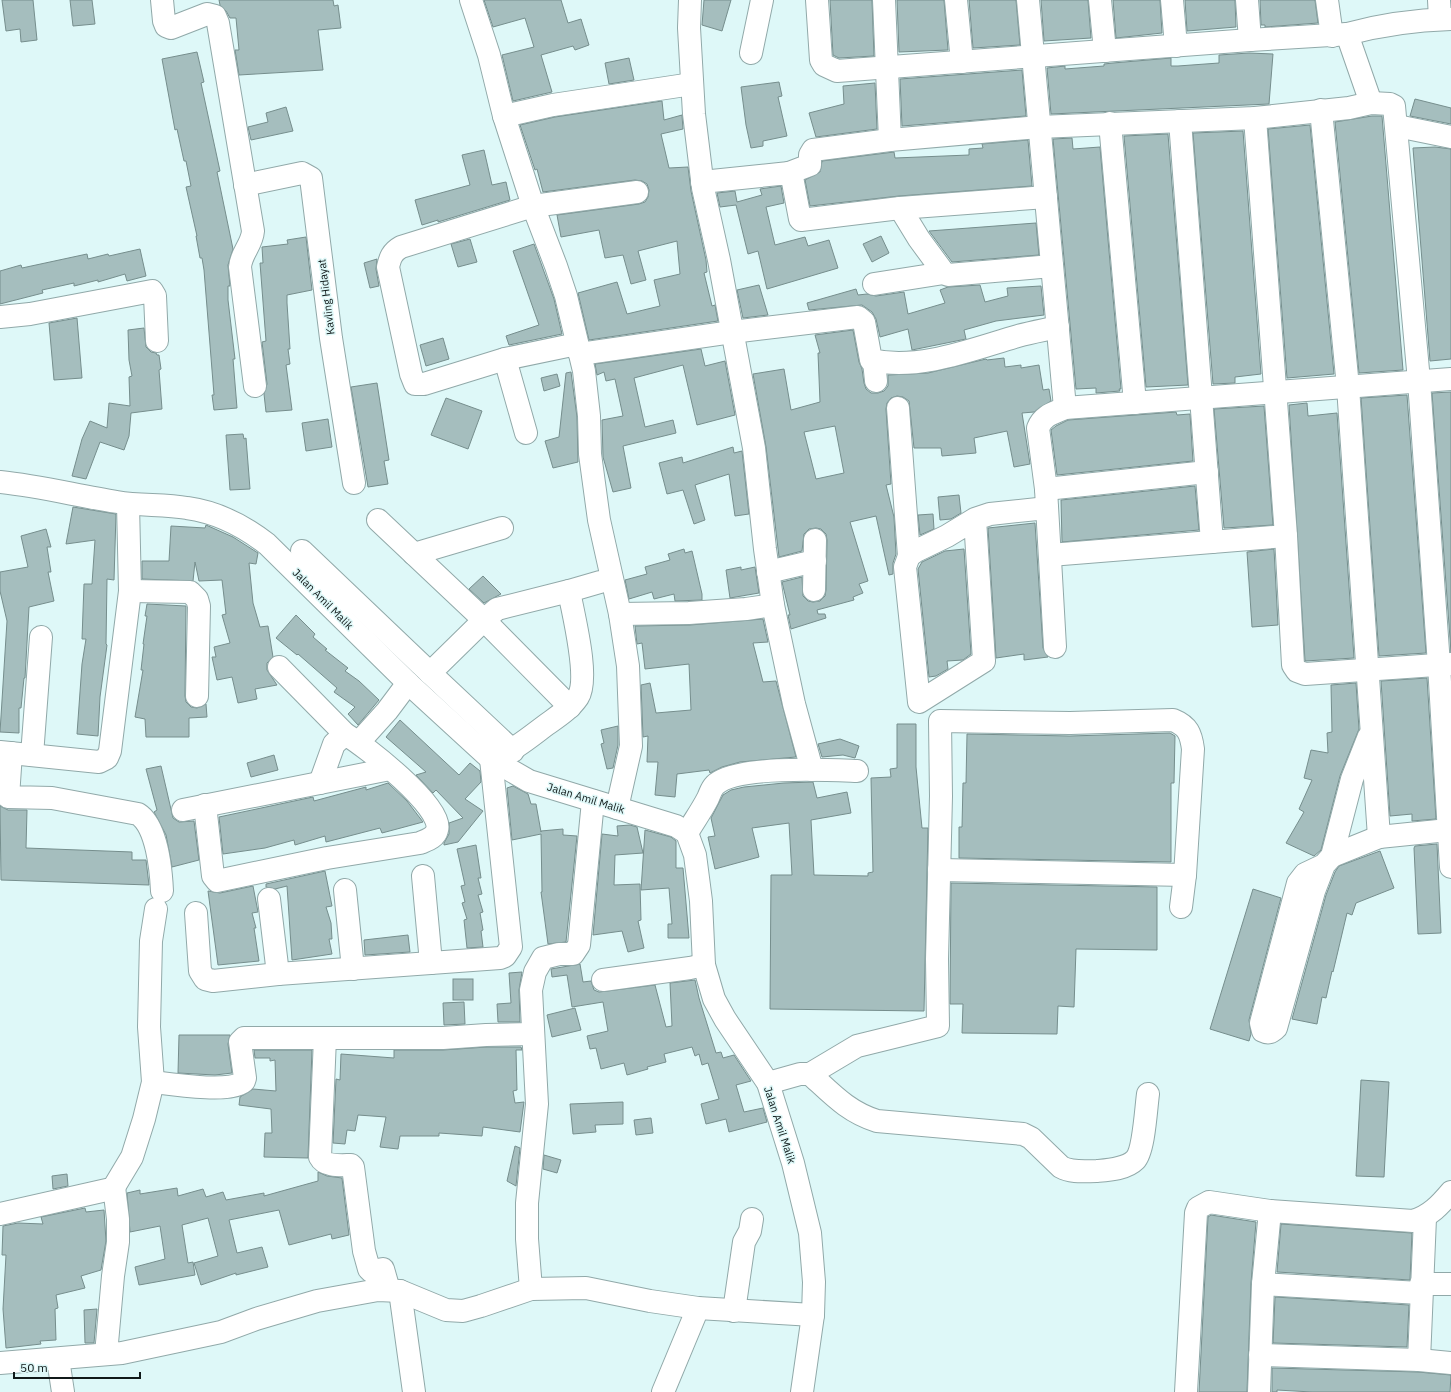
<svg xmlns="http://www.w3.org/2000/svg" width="1451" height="1392" font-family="'IBM Plex Sans',sans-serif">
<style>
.building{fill:#a5bebe;stroke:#768e8d;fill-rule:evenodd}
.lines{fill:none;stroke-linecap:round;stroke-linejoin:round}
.minor-casing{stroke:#91a9a9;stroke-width:24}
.minor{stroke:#fff;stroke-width:22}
.labels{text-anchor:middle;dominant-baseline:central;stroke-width:3;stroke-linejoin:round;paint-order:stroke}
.street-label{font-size:11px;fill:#101919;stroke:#def8f8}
</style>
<rect width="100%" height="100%" fill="#def8f8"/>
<g class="building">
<path d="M2 0H33L37 40 21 42 20 29 6 31Z"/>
<path d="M70 0H92L95 24 73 26Z"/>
<path d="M219 0H333L334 6 338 5 341 28 318 30 323 70 239 75 235 50H239L236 18H230L226 11 220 5Z"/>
<path d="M484 0H561L568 23 581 19 589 45 575 50 573 46 541 55 552 92 513 101 502 55 534 47 525 18 493 27Z"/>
<path d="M704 0H731L722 31 702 25Z"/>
<path d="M830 0H872L874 56 839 58 833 55Z"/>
<path d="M897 0H944L948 50 899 52Z"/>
<path d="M969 0H1016L1020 45 973 48Z"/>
<path d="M1041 0H1088L1091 38 1044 41Z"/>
<path d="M1113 0H1160L1162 33 1116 38Z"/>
<path d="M1185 0H1235L1236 27 1187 31Z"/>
<path d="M1260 0H1315L1318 23 1265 27V25H1261Z"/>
<path d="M197 52 204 82 201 83 220 171 217 172 233 249 228 265 230 286H228V300L235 359H233L237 408 214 410 212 395H214L204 270 202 258H200L196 236H197L186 187 191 186 186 161H184L177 129 175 130 162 59Z"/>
<path d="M1249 53 1273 54 1269 104 1051 114 1047 68 1065 66V69L1104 66V64L1113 63 1171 58V66H1178L1219 63V55Z"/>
<path d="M629 58 634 80 609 84 605 63Z"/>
<path d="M1022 70 1026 116 902 126 900 79Z"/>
<path d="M779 82 782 96 778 97 787 136 763 141V146L751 148 746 125 741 87Z"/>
<path d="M875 83 877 129 816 137 809 113 844 104 843 86Z"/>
<path d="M1415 99 1451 108V124L1410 116Z"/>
<path d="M662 101 664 120 682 115 683 129 661 134 669 168 688 167 691 191 706 260 707 272 704 273 712 306 715 305 718 321 589 340 578 293 617 282 627 314 660 306 654 280 680 274 677 241 638 251 646 280 631 284 623 255 605 258 599 230 561 237 557 215 639 204 645 202 648 197 649 190 647 184 642 181 635 180 543 192 537 169 535 170 520 125 555 117Z"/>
<path d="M286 107 293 131 251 140 248 127 268 122 266 113Z"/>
<path d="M1372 116H1382L1403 370 1359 373 1335 122Z"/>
<path d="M1310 125 1334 374 1287 378 1268 129Z"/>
<path d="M1243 131 1261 374 1235 377V383L1213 384 1193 133Z"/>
<path d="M1168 134 1188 385 1146 387 1124 136Z"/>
<path d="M1072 138 1073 149 1100 147 1121 389H1119L1120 391 1096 393V388L1076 389 1053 139Z"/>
<path d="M1028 140 1032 186 899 196 810 206 805 180 820 172 822 161 894 152 895 158 969 155V149L983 148 982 144Z"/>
<path d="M1435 147 1451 149V359L1430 361 1413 148Z"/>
<path d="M484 150 492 185 506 182 510 200 438 222V220L422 225 415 200 470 185 462 155Z"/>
<path d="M781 186 784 203 766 207 775 245 805 237 808 246 829 240 838 268 767 289 758 251 748 254 736 205 720 207 717 193 735 191 737 202 762 195 760 189Z"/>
<path d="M1036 223 1039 255 952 262 929 231Z"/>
<path d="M881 236 889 253 872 262 863 244Z"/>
<path d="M306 237 312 290 287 295V303L290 349H288L290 364 286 365 292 410 266 412 264 394 267 384 262 342 266 341 260 263H263L262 247 288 244 287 240Z"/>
<path d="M470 239 477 262 458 267 451 244Z"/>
<path d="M534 244 554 299 562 334 509 345 506 336 539 325 513 251Z"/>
<path d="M140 249 146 276 127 281 125 274 98 282V280L74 286V283L42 290 43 293 0 304V271L21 265 22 268 87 254 88 259 108 254 109 256Z"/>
<path d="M377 259 376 269 379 286 370 288 364 263Z"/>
<path d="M759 285 768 315 743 318 737 290Z"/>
<path d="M980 285 985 302 1008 296 1007 288 1041 286 1044 315 996 321 964 330 966 339 912 350 908 329 880 337 876 319 872 312 862 305 809 310 807 303 856 289 858 295 867 294 876 296 904 292 908 314 945 303 940 290 948 287Z"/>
<path d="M77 318 82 378 54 380 49 323Z"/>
<path d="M144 328 146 347 151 352 156 353 157 355H159L161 369 159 370 162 409 131 413 129 436 124 450 100 442 86 479 72 476 82 439 90 421 107 428 109 403 130 406 129 377 132 376 129 360 128 330Z"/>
<path d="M853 330 859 362 862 369 864 383 866 389 871 393H878L884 391 888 386V375L928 373 986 359 987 360 1004 358 1005 367 1021 365V368L1039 365 1043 390 1049 389 1051 401 1034 412 1022 413 1030 464 1014 467 1007 431 974 438 976 453 942 456 941 448H914L909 401 903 397 897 396 891 398 887 403 886 409 891 484 886 485 894 517 896 554 893 563V574L889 575 876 516 850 522 868 581 859 584 863 593 853 597 854 600 817 610 818 614H825L826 618 791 629 788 615H790L782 582 802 577 803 596 808 601 813 602 820 601 825 596 826 590 827 540 826 534 821 529 816 528 809 529 804 534 802 551 779 557 766 447 753 374 784 369 791 410 820 402 818 353H820L815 335ZM835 426 844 473 816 479 804 432Z"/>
<path d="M443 338 449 359 426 366 420 345Z"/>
<path d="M701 349 705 366 725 361 735 415 697 425 683 365 634 378 645 427 673 420 676 433 623 446 631 488 613 492 603 457 602 420 623 416 615 379 606 381 604 372 597 375 595 364Z"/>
<path d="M571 372 577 417 578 462 553 468 545 441 559 437 566 373Z"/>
<path d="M557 374 560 386 544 391 541 378Z"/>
<path d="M377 383 389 460 384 461 388 484 368 487 351 387Z"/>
<path d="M1451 392V652L1432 393Z"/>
<path d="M1407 395 1426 653 1379 656 1361 398Z"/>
<path d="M446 398 482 411 468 449 431 435Z"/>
<path d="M1307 403 1308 416 1337 413 1354 658 1305 661 1289 405Z"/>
<path d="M1264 406 1273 525 1224 528 1214 409Z"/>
<path d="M1176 412 1177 415 1190 414 1193 461 1057 475 1051 430 1056 426 1068 420Z"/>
<path d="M328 419 332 447 306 451 302 423Z"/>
<path d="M243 434 244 439 246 438 250 489 230 490 226 435Z"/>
<path d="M733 447 734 453 742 451 749 514 735 516 729 474 695 485 705 520 694 524 683 490 667 494 659 463 682 457 683 463Z"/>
<path d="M1195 486 1199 530 1062 542 1061 500Z"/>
<path d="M959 495 961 513 951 519 940 520 938 497Z"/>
<path d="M73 507 116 514 114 580 107 579 106 644 107 645 100 697 98 736 77 734 82 664 86 639H82L84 584H92L95 540 66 544Z"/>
<path d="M933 514 934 529 920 535 918 515Z"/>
<path d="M1035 523 1043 648 1048 657 1024 660V654L996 658 988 528Z"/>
<path d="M206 525 233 537 258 553 256 564 249 563 253 603 260 627 268 626 273 657 267 663V670L277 685 255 689 257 699 238 703 232 677 217 680 212 657H216L214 647 230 643 222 615 226 614 222 580 199 581 195 562 193 581 142 579V561H169L171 526 205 528Z"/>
<path d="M46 529 51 547H47L51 572H48L54 601 29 607 25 678H24L21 708H19V733L0 732 7 621 0 591V572L28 567 21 536Z"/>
<path d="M684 549 685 553 692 551 702 594V600L675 601 674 594 654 599 652 592 629 599 625 580 647 574 645 567 670 560 668 554Z"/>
<path d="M964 549 971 654 963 660 947 661 948 669 936 676 929 677 918 569 922 562 945 551Z"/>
<path d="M1274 549 1278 625 1252 627 1247 552Z"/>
<path d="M741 567V570L755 567 759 593 730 598 726 570Z"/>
<path d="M483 576 501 594 484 603 469 589Z"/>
<path d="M147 604 186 606 185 696 186 702 191 707 197 708 206 704 207 717 189 718V737H146L145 719 135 717 143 670H141L144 644H143L147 616H145Z"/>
<path d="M296 615 315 634 313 637 327 649 325 650 348 668 345 671 359 681 379 700 358 725 348 714 355 707 334 692 337 688 298 654 297 655 276 638Z"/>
<path d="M763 619 768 642 753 643 763 682 776 681 796 757 740 762 722 767 710 773 709 770 677 774 675 797 655 795 658 762H647L648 736 643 737 641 685 650 683 656 713 691 710 689 664 645 669 642 643 637 644 635 626 690 625Z"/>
<path d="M1427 678 1436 819 1412 821V814L1390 816 1381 681Z"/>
<path d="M1356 683 1359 729 1340 776 1321 850 1314 856 1286 843 1304 812 1299 809 1312 780 1304 778 1311 750 1328 753 1327 733 1332 732 1331 685Z"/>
<path d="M400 720 459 775 470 763 480 771 481 782 465 799 483 811 458 842 444 845V843L449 834V823L463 818 436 790 433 793 416 775 426 772 386 737Z"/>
<path d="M897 724H916V767L922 828H928L924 1011 770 1009 771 875H792L789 823 752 828 759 857 715 869 708 837 715 836 711 818 723 795 731 790 744 787 784 783 813 782 817 798 847 792 851 813 811 820 814 875 868 876V873L873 872 871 778 891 777 890 769 897 768Z"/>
<path d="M618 726V745L613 768 607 769 601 744 604 743 601 730Z"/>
<path d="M1170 733 1175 736 1174 783H1171V862L959 858V827H962L963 783H966L967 734 1070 736Z"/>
<path d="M840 739 859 746 855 758 843 755 822 757 818 744Z"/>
<path d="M274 755 278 770 251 777 247 763Z"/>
<path d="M161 766 173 818 179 822 194 821 199 860 172 867 166 835 154 812 157 810 146 769Z"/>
<path d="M388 783 407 801 423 822 382 833 380 828 326 842 325 836 295 845 294 840 265 848 223 854 219 817 313 797 314 801 366 787V790Z"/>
<path d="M513 786 528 794 531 804H536L541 832V831L563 829V835L577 836 566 942 548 944 541 892H542L541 834 512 840 507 788Z"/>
<path d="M0 806 8 810H27L26 848 132 852V860H146L149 885 1 880Z"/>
<path d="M630 825 637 827 643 853 615 855 614 885 640 884 641 920 638 921 644 948 628 952 622 931 593 935 602 834 618 836 617 826Z"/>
<path d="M645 830 671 837 676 841V868H683L689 938H668V924H672L669 888 641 890Z"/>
<path d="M1437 844 1441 933 1418 934 1414 848 1415 846Z"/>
<path d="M476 845 481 878H478L482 894 478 895 483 912 480 913 483 930 481 931 483 947 467 948 464 920 467 919 462 903 465 902 461 886 465 885 457 849Z"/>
<path d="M1380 851 1394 888 1356 903 1352 915 1347 913 1333 972 1332 971 1326 998 1322 997 1317 1024 1292 1019 1326 895 1335 872 1339 866Z"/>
<path d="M325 871 332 906 326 907 331 923 332 939H329L332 954 292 960 287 886 275 889 266 887V884Z"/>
<path d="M951 883 1157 887V950L1076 949 1074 1007 1058 1006 1057 1034 962 1033 963 1004H950Z"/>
<path d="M253 886 258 912 252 913 256 928H254L259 961 218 965 208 891 220 893Z"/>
<path d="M1253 889 1281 898 1249 1020 1251 1034 1249 1041 1210 1029Z"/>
<path d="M408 935 410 952 365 955 364 940Z"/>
<path d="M580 964 583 982 591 981 594 990 599 992 655 985 666 1027 672 1026 670 983 695 980 699 998 716 1053 721 1052 723 1058 734 1055 751 1081 736 1085 744 1112 763 1108 767 1122 729 1132 726 1119 706 1124 701 1104 719 1099 708 1063 702 1065 699 1054 695 1056 692 1047 664 1054 666 1062 647 1067 648 1069 627 1075 624 1063 601 1069 596 1048 590 1049 587 1036 608 1031 603 1002 572 1007 567 975 552 977 551 969Z"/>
<path d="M522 972 519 990 520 1022H498L497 1004 511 1003 509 973Z"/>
<rect x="453" y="979" width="20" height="21"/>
<path d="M464 1002 465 1024 444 1025 443 1003Z"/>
<path d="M575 1008 581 1030 552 1037 547 1015Z"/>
<path d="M179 1035H230L228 1044 232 1073 215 1075 178 1073Z"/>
<path d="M487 1047H521L522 1050H516L517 1090 513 1091 515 1103 524 1102 520 1132 483 1127 482 1136 439 1133V1136H400L398 1149 380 1147 386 1117 358 1115 355 1131 347 1130 345 1144 333 1143 336 1079 340 1080 341 1054 394 1058V1050H443Z"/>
<path d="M254 1050H312L308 1158 264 1157 265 1133H272L271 1109 239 1105 240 1097 253 1089 276 1091 275 1060 270 1061V1058H255Z"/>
<path d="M1361 1080 1389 1082 1384 1177 1356 1176Z"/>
<path d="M623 1102V1124L595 1125 596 1132 573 1134 570 1104Z"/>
<path d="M651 1118 653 1133 636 1135 634 1120Z"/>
<path d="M515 1146 520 1148 516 1186 507 1181Z"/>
<path d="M544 1155 561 1160 557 1173 543 1169Z"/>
<path d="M318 1172 327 1176 342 1178 349 1235 332 1239 331 1234 289 1245 279 1210 229 1220 237 1253 262 1247 268 1267 236 1275V1273L201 1285 194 1263 218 1256 208 1218 182 1225 188 1263 193 1262 195 1275 139 1285 135 1267 165 1259 160 1226 130 1232 127 1193 140 1190V1194L177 1188 178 1196 203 1189 206 1197 223 1192 226 1200 264 1193V1196L318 1181Z"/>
<path d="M67 1174 68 1186 53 1189 52 1176Z"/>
<path d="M85 1208 86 1212 104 1210 106 1241 101 1270 81 1276 85 1288 56 1295 58 1308 55 1309 56 1340 40 1341 41 1344 6 1348 3 1309 6 1255H2L3 1226 18 1223 43 1224 41 1217Z"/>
<path d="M1211 1215 1256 1222 1251 1283 1247 1392H1199L1208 1217Z"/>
<path d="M1281 1224 1412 1233 1410 1280 1277 1272Z"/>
<path d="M1275 1297 1409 1305 1407 1347 1273 1343Z"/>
<path d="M97 1309 94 1343H85L84 1310Z"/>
<path d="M1272 1368 1418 1372 1451 1375 1450 1392H1312L1277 1390V1392H1272Z"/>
</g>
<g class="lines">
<g class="minor-casing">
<g id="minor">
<path d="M162 0 164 21 166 26 171 28 207 14 215 16 218 23 253 231C252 245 241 253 240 267L255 386"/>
<path d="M471 0 489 55 504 116 533 206 556 266 566 296 584 371 589 416 590 454 599 520 620 614 628 666 631 746 617 808"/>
<path d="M817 0 821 60 824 65 837 71 1250 40 1347 34 1371 103"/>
<path d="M884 0 890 140"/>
<path d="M956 0 962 62"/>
<path d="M1028 0 1065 408"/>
<path d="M1100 0 1105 51"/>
<path d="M1172 0 1176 46"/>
<path d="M1247 0 1250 40"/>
<path d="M1327 0 1332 36"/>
<path d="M1439 0 1440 19"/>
<path d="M1347 34C1380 25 1416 20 1451 19"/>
<path d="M751 53 762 0"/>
<path d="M1321 110 1348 387 1379 837"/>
<path d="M504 116 553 105 692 84"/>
<path d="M1255 118 1286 536 1293 665 1297 671 1305 674 1451 664"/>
<path d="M1180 121 1212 542"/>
<path d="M1110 123 1135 403"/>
<path d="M1397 126 1451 137"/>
<path d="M789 173 810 165V155L813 150 890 140 1039 127 1255 118 1349 108 1371 103 1390 104 1394 106 1419 381 1439 665 1451 867"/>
<path d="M702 182 789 173 792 177 800 219 801 220 900 208 1046 197"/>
<path d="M245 185 302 173 311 178 331 338 354 483"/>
<path d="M900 208 919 239 944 273 948 275 1052 266"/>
<path d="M874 284 944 273"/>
<path d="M0 317 30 314 152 291 155 296 157 341"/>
<path d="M577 344 505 359 424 384H415L411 374 388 267C390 258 392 252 401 247L533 206 637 192"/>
<path d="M580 354 732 332 858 317 864 322 871 360C919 371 973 349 1018 336 1031 332 1045 330 1058 327"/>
<path d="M505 359 526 433"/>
<path d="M874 361 876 381"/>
<path d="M898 408 909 556"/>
<path d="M0 482C40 486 78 496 117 502 140 506 164 504 187 508 216 512 244 526 267 544L408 683 491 759 529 781 676 826 687 833 695 855 701 901 704 965 714 999 725 1019 768 1083 793 1163 810 1233 814 1282 813 1315 802 1392"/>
<path d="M1046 489 1207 472"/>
<path d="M975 519 947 536 916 551 909 556 905 567 919 702 984 661 975 519 990 514 1047 508"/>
<path d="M378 520 484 620 497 609 569 591"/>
<path d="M302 551 430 673"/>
<path d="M414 554 502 528"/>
<path d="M1050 555 1286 536"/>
<path d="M768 572 815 561"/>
<path d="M814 590 815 540"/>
<path d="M130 591 190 592 197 599 199 606 197 696"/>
<path d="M773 605 794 704 812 770"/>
<path d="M620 614 689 613 746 609 773 605 765 549 754 448 719 260 703 188 694 114 689 28 690 0"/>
<path d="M1055 647 1046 489 1038 428C1043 415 1054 413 1065 408L1451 379"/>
<path d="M279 667 345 734"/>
<path d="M359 742 387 711 408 683"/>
<path d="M513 751 430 673 484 620 570 707"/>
<path d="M0 752 99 762 107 758 110 751 130 591 128 504"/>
<path d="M11 753 8 797 52 798 138 814C157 826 161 870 162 891"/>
<path d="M32 755 41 637"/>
<path d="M205 805 213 876 217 881 327 858 420 843C427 840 435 838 437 830 445 808 364 745 345 734L334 744 320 783"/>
<path d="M183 810 390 769"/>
<path d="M687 833C694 821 702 810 708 798 710 794 711 789 715 785 735 765 829 770 857 771"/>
<path d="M1332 856 1379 837 1448 830"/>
<path d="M1324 865 1305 874 1298 883 1261 1023 1263 1031C1269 1034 1271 1032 1276 1028L1314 891 1324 865 1332 856 1352 779 1369 736"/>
<path d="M939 870 1185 875"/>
<path d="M423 876 431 963"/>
<path d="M345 890 353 969"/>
<path d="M269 899 278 974"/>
<path d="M196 913 200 971 205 979 213 981 278 974 500 958 505 956 511 947 491 759C515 750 526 740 546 725 557 717 570 709 578 697 590 678 573 614 569 591L600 582"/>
<path d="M603 980 690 968 704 965"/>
<path d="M325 1038 320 1157C325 1167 342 1165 351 1165L353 1167 364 1251 369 1269 371 1271 383 1269 389 1290"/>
<path d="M810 1074 857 1046 938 1026 937 959 941 796 940 721 1070 723 1173 720C1188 726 1191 734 1193 749L1185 875 1181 907"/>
<path d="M153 1082C169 1084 234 1094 244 1081L245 1078 240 1042 244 1038H443L486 1035 532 1034"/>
<path d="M768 1083 800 1074H810C832 1094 848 1112 877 1121L1023 1134 1031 1138 1061 1167C1072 1173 1085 1171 1097 1171 1109 1170 1126 1169 1135 1160 1144 1151 1146 1108 1148 1094"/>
<path d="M0 1214 111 1189 114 1187 132 1157 144 1119 153 1082 149 1027 151 941 156 909"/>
<path d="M1263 1284 1420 1293"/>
<path d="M1421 1284H1451"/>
<path d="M531 1289 527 1239V1203L537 1104 531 990 535 972 543 958 559 954H573L579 945 593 801"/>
<path d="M400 1291 414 1392"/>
<path d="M734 1311 744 1242 750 1231 752 1219"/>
<path d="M106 1354 113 1276 118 1242V1219L114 1187"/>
<path d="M1260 1355 1419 1360 1451 1363"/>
<path d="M58 1359 63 1392"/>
<path d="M1419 1360 1425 1218"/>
<path d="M0 1363 122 1353 221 1332 256 1319 317 1301 378 1290 400 1291 446 1310 463 1311 481 1306 531 1289 586 1288 650 1301 698 1308 813 1315"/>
<path d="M663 1392 698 1308"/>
<path d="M1186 1392 1196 1213 1198 1208 1209 1202 1270 1211"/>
<path d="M1259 1392 1263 1284 1270 1211 1413 1221C1430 1216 1440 1205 1451 1192"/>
</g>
</g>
<use href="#minor" class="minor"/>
</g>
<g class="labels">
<g class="street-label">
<text transform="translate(326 297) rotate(-97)">Kavling Hidayat</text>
<text transform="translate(323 599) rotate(45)">Jalan Amil Malik</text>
<text transform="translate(586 798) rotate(17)">Jalan Amil Malik</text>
<text transform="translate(780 1125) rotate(72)">Jalan Amil Malik</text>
</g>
</g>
<path d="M14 1372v6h126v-6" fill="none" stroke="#101919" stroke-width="2"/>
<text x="20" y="1372" font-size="12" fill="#101919" stroke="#def8f8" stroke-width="3" paint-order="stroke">50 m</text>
</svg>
